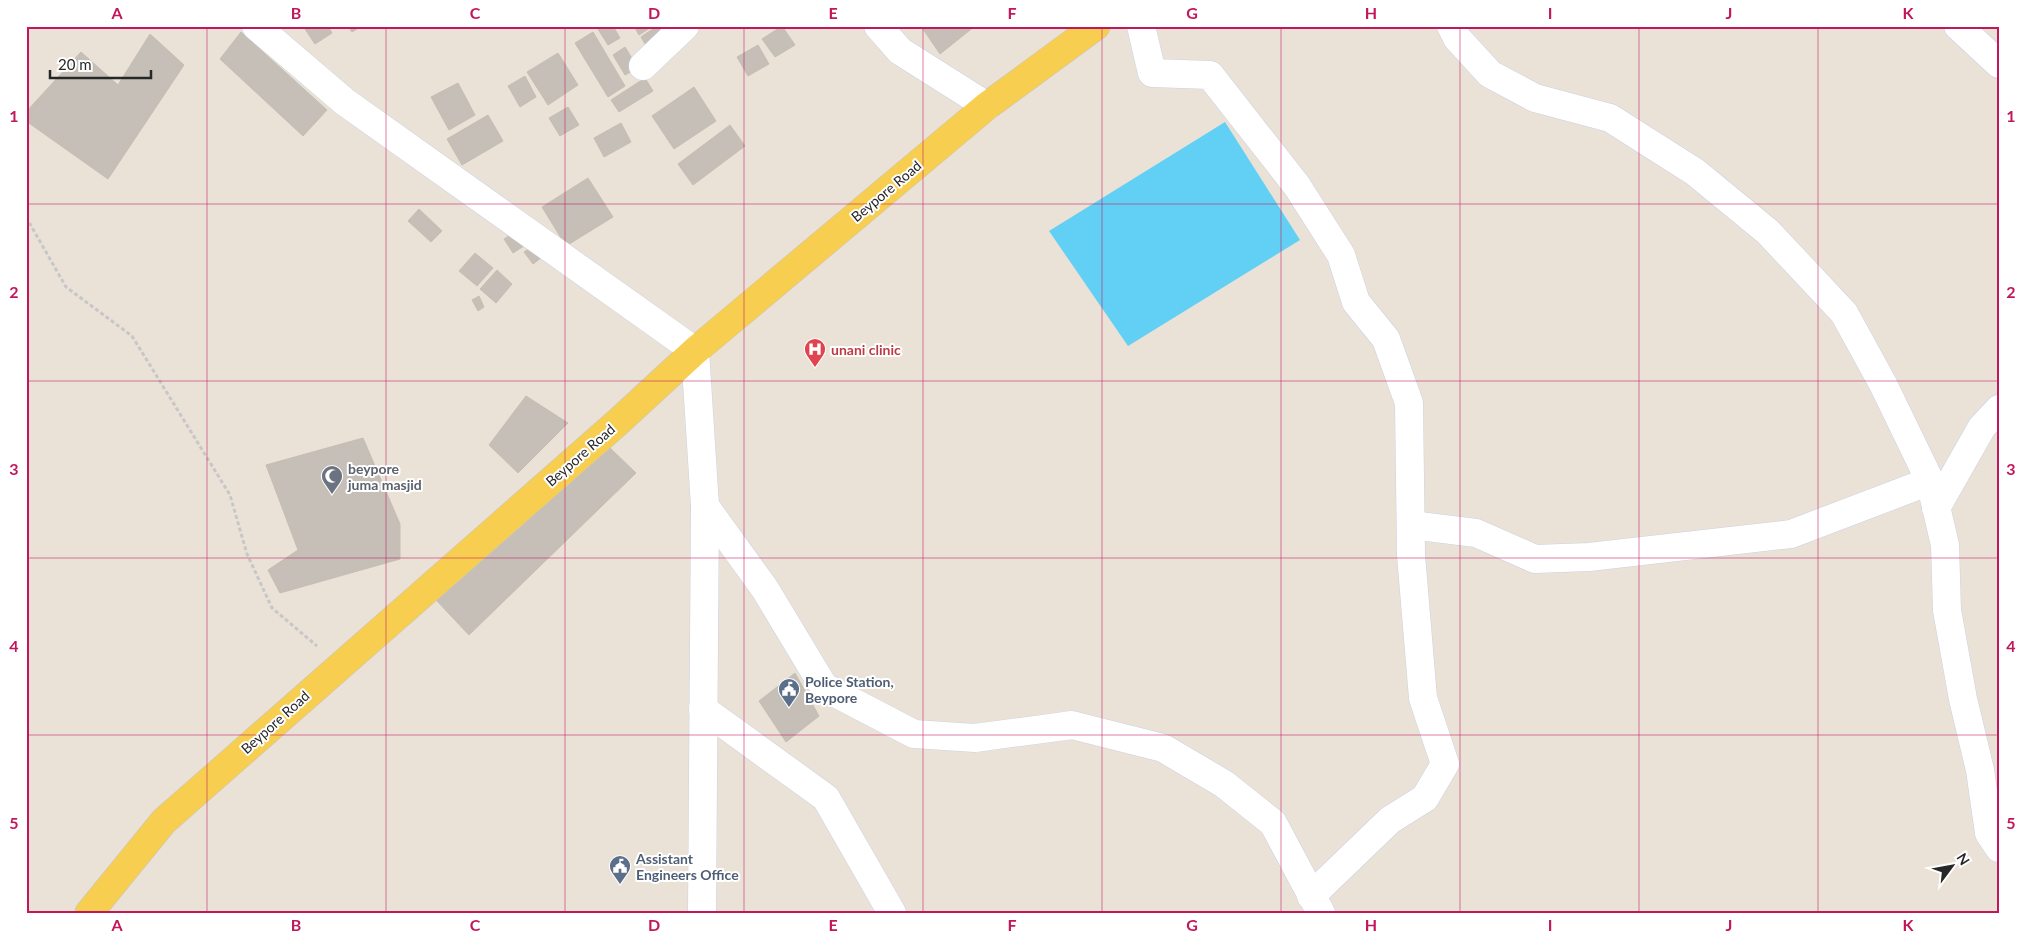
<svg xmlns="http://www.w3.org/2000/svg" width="2025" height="939" font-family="Lato,sans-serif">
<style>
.water{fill:#62cff4}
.building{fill:#c5bfb7;stroke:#c5beb1}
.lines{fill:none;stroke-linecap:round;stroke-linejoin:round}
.minor-casing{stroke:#ccd0e1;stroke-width:29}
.major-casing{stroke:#c7c7c7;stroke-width:29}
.path{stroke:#c7c7c7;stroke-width:3;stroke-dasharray:4 2.5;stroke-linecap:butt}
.minor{stroke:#fff;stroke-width:28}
.major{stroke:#f7ce4f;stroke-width:28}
.grid{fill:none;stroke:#c2185b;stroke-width:1;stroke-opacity:0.55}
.labels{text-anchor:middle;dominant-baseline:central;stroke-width:4;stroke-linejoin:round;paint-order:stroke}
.street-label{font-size:14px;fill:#272727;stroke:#fff}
.health-label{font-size:14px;font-weight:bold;fill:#be3a42;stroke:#fff;text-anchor:start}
.worship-label{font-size:14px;font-weight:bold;fill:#5b616d;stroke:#fff;text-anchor:start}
.service-label{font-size:14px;font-weight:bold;fill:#4e5e75;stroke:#fff;text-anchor:start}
.neatline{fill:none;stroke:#c2185b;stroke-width:2}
.grid-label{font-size:16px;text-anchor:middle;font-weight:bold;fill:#c2185b}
</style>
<rect width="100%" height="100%" fill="#ebe2d7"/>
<path class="water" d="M1225 122 1300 240 1128 346 1049 231Z"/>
<g class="building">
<path d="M303 26H328L332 33 315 44Z"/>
<path d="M348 26H362L352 32Z"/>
<path d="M596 26H613L620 38 608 45Z"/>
<path d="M634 26H653L639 35Z"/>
<path d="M657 26H666L648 49 641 37Z"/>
<path d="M782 26 795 45 775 57 762 39Z"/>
<path d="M921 26H975L940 54Z"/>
<path d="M241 32 327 110 303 136 220 59Z"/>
<path d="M593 32 625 86 608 97 575 43Z"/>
<path d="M150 34 184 65 108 179 26 121V112L81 52 118 85Z"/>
<path d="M758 45 769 64 748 76 737 57Z"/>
<path d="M625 47 638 68 625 75 613 55Z"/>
<path d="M558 53 578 85 548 105 527 72Z"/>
<path d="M525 76 536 97 520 107 508 86Z"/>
<path d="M645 78 653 91 619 112 611 100Z"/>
<path d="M458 83 475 115 449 130 431 97Z"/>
<path d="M694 87 716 121 674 149 652 116Z"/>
<path d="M568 107 579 125 560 136 549 118Z"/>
<path d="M488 115 503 141 462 165 447 139Z"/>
<path d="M621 123 631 142 604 157 594 138Z"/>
<path d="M730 125 745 146 693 185 678 164Z"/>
<path d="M588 178 613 217 566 246 542 207Z"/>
<path d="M419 209 442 231 431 242 408 221Z"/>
<path d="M518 230 527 244 513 253 504 239Z"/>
<path d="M536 244 545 255 533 264 524 252Z"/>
<path d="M475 253 493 268 477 286 459 271Z"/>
<path d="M497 270 512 284 496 303 480 289Z"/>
<path d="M479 296 484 307 478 311 472 300Z"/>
<path d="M526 396 568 423 518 473 489 445Z"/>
<path d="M363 438 400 524V559L280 593 268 570 298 550 266 465Z"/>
<path d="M610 448 636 473 469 635 436 600Z"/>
<path d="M795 673 819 716 786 742 759 701Z"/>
</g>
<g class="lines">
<g class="minor-casing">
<g id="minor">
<path d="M256 26 345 102 695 351 705 506 702 913"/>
<path d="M878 26 900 51 987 106"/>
<path d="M1141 26 1152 73 1210 75 1297 186 1341 255 1356 302 1386 339 1409 403 1411 555 1423 698 1445 764 1425 798 1390 820 1311 896"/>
<path d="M1451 26 1457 38 1490 74 1535 98 1610 118 1695 172 1768 232 1844 313 1883 384 1930 481 1945 545 1947 610 1963 699 1980 770 1989 833 1999 848"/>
<path d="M1958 26 1999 64"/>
<path d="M643 66 685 26"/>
<path d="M705 506 765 589 824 687 914 734 975 738 1072 725 1163 748 1224 784 1273 823 1321 913"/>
<path d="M1936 508 1982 427 1999 409"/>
<path d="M1411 525 1476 533 1535 559 1589 557 1791 534 1930 481"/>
<path d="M703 709 826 798 892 913"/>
</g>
</g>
<g class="major-casing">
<path id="major" d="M89 913 164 821 618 422 695 351 987 106 1096 26"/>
</g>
<path class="path" d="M26 217 66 287 132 336 230 495 247 554 272 608 317 646"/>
<use href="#minor" class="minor"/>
<use href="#major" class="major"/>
</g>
<path class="grid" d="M207 26V913M386 26V913M565 26V913M744 26V913M923 26V913M1102 26V913M1281 26V913M1460 26V913M1639 26V913M1818 26V913M26 204H1999M26 381H1999M26 558H1999M26 735H1999"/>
<defs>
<g id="hospital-pin" transform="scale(1.125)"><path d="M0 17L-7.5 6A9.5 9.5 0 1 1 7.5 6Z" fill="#e0444e" stroke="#fff"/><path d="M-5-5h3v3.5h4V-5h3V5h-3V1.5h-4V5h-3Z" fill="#fff"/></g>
<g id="mosque-pin" transform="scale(1.125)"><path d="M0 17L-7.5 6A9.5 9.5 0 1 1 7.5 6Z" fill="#6b7280" stroke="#fff"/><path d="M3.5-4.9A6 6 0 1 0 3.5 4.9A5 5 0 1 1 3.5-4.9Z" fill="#fff"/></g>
<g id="civic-pin" transform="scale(1.125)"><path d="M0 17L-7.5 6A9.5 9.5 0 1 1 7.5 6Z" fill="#5c6f8a" stroke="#fff"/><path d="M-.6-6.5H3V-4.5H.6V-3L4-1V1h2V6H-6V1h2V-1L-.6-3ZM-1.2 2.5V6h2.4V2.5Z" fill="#fff"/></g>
</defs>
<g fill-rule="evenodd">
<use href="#hospital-pin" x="815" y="349"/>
<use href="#mosque-pin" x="332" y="476"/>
<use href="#civic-pin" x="789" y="689"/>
<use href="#civic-pin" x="620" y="866"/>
</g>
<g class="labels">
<g class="street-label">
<text transform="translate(886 191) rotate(-40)">Beypore Road</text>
<text transform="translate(580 455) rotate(-41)">Beypore Road</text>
<text transform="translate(275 722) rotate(-42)">Beypore Road</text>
</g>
<g class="health-label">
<text x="831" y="349">unani clinic</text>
</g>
<g class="worship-label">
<text x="348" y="468">beypore<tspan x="348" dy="16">juma masjid</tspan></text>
</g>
<g class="service-label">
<text x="805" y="681">Police Station,<tspan x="805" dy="16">Beypore</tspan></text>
<text x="636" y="858">Assistant<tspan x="636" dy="16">Engineers Office</tspan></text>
</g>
</g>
<rect width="2025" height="939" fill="none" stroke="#ffffff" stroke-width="55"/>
<g transform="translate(1952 866) rotate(58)" stroke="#ffffff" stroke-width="4" paint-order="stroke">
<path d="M0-4L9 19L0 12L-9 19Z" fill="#272727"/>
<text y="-8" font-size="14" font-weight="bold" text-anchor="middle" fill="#272727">N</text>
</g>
<path d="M50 70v8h101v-8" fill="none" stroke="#272727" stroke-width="2.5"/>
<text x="58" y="70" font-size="15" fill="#272727" stroke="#ffffff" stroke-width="4" paint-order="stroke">20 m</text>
<rect x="28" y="28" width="1970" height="884" class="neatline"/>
<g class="grid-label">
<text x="117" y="19">A</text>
<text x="296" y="19">B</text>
<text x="475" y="19">C</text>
<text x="654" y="19">D</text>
<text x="833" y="19">E</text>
<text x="1012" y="19">F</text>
<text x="1192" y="19">G</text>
<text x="1371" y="19">H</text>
<text x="1550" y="19">I</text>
<text x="1729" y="19">J</text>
<text x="1908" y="19">K</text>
<text x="14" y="122">1</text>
<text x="2011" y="122">1</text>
<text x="14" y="298">2</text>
<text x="2011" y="298">2</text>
<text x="14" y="475">3</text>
<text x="2011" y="475">3</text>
<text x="14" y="652">4</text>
<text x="2011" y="652">4</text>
<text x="14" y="829">5</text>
<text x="2011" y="829">5</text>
<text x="117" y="931">A</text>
<text x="296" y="931">B</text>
<text x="475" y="931">C</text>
<text x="654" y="931">D</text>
<text x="833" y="931">E</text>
<text x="1012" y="931">F</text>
<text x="1192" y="931">G</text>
<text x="1371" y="931">H</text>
<text x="1550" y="931">I</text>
<text x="1729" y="931">J</text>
<text x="1908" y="931">K</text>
</g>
</svg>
